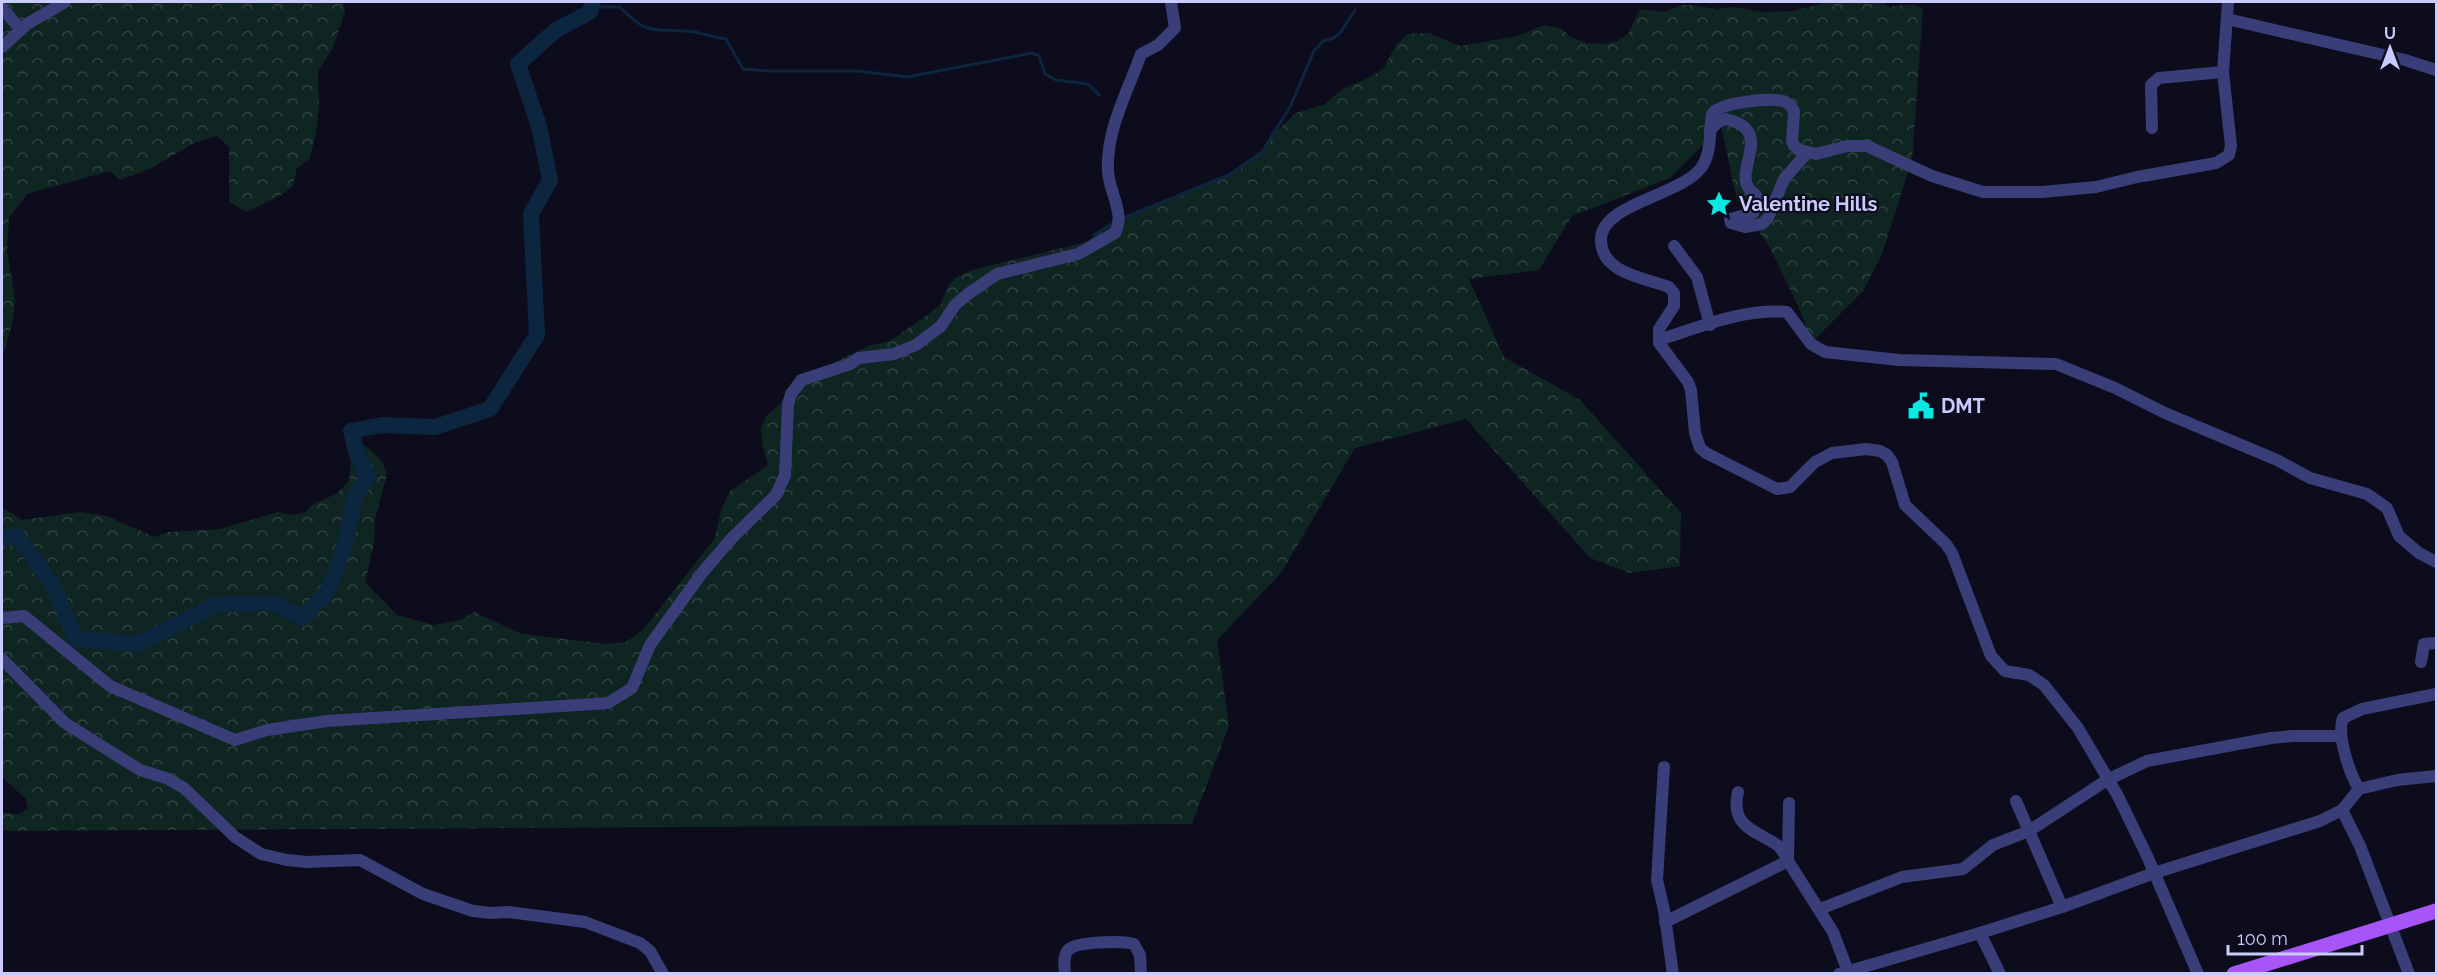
<svg xmlns="http://www.w3.org/2000/svg" width="2438" height="975" font-family="Raleway,sans-serif">
<style>
.forest{fill:url(#forest-crowns)}
.lines{fill:none;stroke-linecap:round;stroke-linejoin:round}
.stream{stroke:#0d263f;stroke-width:3}
.river{stroke:#0d263f;stroke-width:16}
.minor{stroke:#393e79;stroke-width:12}
.major{stroke:#a855f8;stroke-width:15}
.labels{text-anchor:middle;dominant-baseline:central;stroke-width:4.5;stroke-linejoin:round;paint-order:stroke}
.poi-label{font-size:20px;font-weight:bold;fill:#c9cafd;stroke:#0d0c1c;text-anchor:start}
</style>
<defs>
<pattern id="forest-crowns" width="20" height="18" patternUnits="userSpaceOnUse" patternTransform="scale(1.5)"><rect width="20" height="18" fill="#0f2522"/><path d="M2 6a3 3 0 1 1 6 0M12 15a3 3 0 1 1 6 0" fill="none" stroke="#314343"/></pattern>
</defs>
<rect width="100%" height="100%" fill="#0d0c1c"/>
<g class="forest">
<path d="M2 2H343L345 12 333 47 318 72 319 106 316 134 309 160 297 168 293 186 281 195 247 212 229 202V147L217 136 194 143 150 169 120 180 110 171 27 194 9 218 7 250 15 300 12 325 5 350 2 353Z"/>
<path d="M1828 2H1883L1888 7 1913 4 1923 9 1912 160 1882 254 1863 291 1812 342 1799 308 1769 246 1737 201 1716 102 1707 141 1670 178 1572 216 1539 270 1469 279 1504 357 1580 400 1681 513 1680 566 1630 573 1590 558 1466 419 1355 448 1281 573 1217 640 1229 726 1192 824 2 831V813L19 814 28 809 26 799 2 777V507L22 520 80 512 107 516 154 537 169 532 220 529 278 512 293 515 306 512 313 504 336 494 349 481 351 462 346 445 348 442 366 446 382 461 387 474 375 519 374 543 365 582 397 615 434 625 460 620 474 612 522 634 607 644 626 642 643 630 715 538 721 510 730 491 768 465 763 448 761 428 767 415 780 404 796 375 829 365 868 346 890 341 926 316 941 304 947 288 955 278 972 270 1086 242 1110 225 1145 208 1186 194 1229 175 1262 152 1273 135 1296 113 1325 104 1344 88 1368 78 1383 69 1397 44 1408 34 1429 33 1460 46 1518 36 1544 25 1560 28 1571 37 1586 43 1603 44 1617 41 1628 34 1640 9 1664 12 1681 5H1694L1716 9 1734 7 1764 12 1793 11Z"/>
</g>
<g class="lines">
<g class="stream">
<path d="M592 7H620C647 34 648 29 684 31 697 31 712 37 726 39L743 69 767 71H858L907 77 1032 53 1039 56 1045 74 1056 80 1088 84 1099 95"/>
<path d="M1121 219 1229 175 1262 152 1290 107 1314 51 1323 41 1334 38 1341 32 1355 10"/>
<path d="M1094 235 1115 222"/>
</g>
<path class="river" d="M2 538 18 537 52 584 76 639 138 644 215 605 273 603 303 618 327 592 345 545 355 495 368 478 357 454 351 431 382 425 435 427 490 409 537 335 531 214 550 180 539 126 518 64 556 30 590 12 593 2"/>
<g class="minor">
<path d="M2 8 21 30"/>
<path d="M2227 19 2405 60 2436 70"/>
<path d="M2 47 27 24 65 2"/>
<path d="M2152 128 2151 85 2159 78 2223 72"/>
<path d="M1710 130 1718 122 1726 119C1774 130 1736 167 1748 187 1750 191 1755 194 1758 198L1757 206 1753 213 1730 219 1731 223 1745 227 1762 224 1768 218 1784 179 1807 153"/>
<path d="M1674 246 1697 277 1710 325"/>
<path d="M1659 340C1700 327 1744 308 1787 312L1811 344 1825 352 1899 360 2056 364 2115 388 2165 413 2277 460 2310 478 2367 494 2387 508 2399 536 2419 553 2436 562"/>
<path d="M2 618 24 616 110 686 235 740 267 730 327 721 608 703 632 688 650 645 702 573 732 538 776 495 785 475 788 405 791 394 802 380 850 364 859 358 894 354 916 345 941 326 955 305 968 294 997 274 1078 254 1115 233C1126 213 1108 191 1108 170 1106 130 1128 91 1141 54L1158 45 1175 28 1171 2"/>
<path d="M2 659 65 723 140 770 166 778 184 788 235 837 261 854 287 860 306 862 360 860 423 894 473 911 491 913 508 912 585 922 640 943 650 951 663 974"/>
<path d="M2421 662 2424 644 2436 643"/>
<path d="M1664 767 1657 880 1664 910 1673 974"/>
<path d="M2359 789C2350 774 2336 735 2343 718L2362 709 2436 694"/>
<path d="M2016 801 2062 907"/>
<path d="M1789 803 1788 861 1833 932 1849 974"/>
<path d="M2342 810 2360 846 2409 974"/>
<path d="M1820 909 1902 877 1963 869 1993 845 2029 831 2107 780 2147 761 2271 738 2293 736H2341"/>
<path d="M1665 922 1788 861C1785 856 1783 849 1777 845 1755 830 1730 827 1738 792"/>
<path d="M1980 933 2000 974"/>
<path d="M1065 974C1064 966 1063 957 1068 950 1077 941 1122 941 1134 944L1140 955 1141 974"/>
<path d="M1839 974 1980 933 2062 907 2154 873 2320 821 2342 810 2359 789 2397 780 2436 776"/>
<path d="M2198 974 2148 858 2118 796 2078 728 2044 685 2029 675 2005 671 1991 656 1952 553 1946 544 1905 505 1892 462 1887 455 1880 451 1866 449 1832 453 1815 462 1790 487 1777 489 1706 453 1700 448 1695 433 1691 390 1688 382 1659 343V329L1674 306V293L1669 287C1646 278 1602 274 1601 241 1599 204 1680 196 1701 168 1712 154 1709 131 1712 114 1719 102 1770 98 1783 101 1789 103 1791 106 1794 111L1792 141 1794 146 1800 150 1816 154 1847 146H1867L1932 176 1983 192H2042L2096 187 2137 177 2216 163 2229 155 2231 146 2223 72 2228 2"/>
</g>
<path class="major" d="M2234 974 2436 911"/>
</g>
<defs>
<g id="sight-bare" transform="scale(2.07)"><path d="M0-6L1.8-2.2L6-1.7L2.9 1.2L3.7 5.4L0 3.3L-3.7 5.4L-2.9 1.2L-6-1.7L-1.8-2.2Z" fill="#0ae8e3" stroke="#0d0c1c" stroke-width="2.5" paint-order="stroke"/></g>
<g id="civic-bare" transform="scale(2.07)"><path d="M-.6-6.5H3V-4.5H.6V-3L4-1V1h2V6H-6V1h2V-1L-.6-3ZM-1.2 2.5V6h2.4V2.5Z" fill="#0ae8e3" stroke="#0d0c1c" stroke-width="2.5" paint-order="stroke"/></g>
</defs>
<g fill-rule="evenodd">
<use href="#sight-bare" x="1719" y="204"/>
<use href="#civic-bare" x="1921" y="406"/>
</g>
<g class="labels">
<g class="poi-label">
<text x="1739" y="204">Valentine Hills</text>
<text x="1941" y="406">DMT</text>
</g>
</g>
<rect width="2438" height="975" fill="none" stroke="#c9cafd" stroke-width="6"/>
<g transform="translate(2390 48)" stroke="#0d0c1c" stroke-width="4.5" paint-order="stroke">
<path d="M0-4.5L10 22L0 15L-10 22Z" fill="#c9cafd"/>
<text y="-9" font-size="16" font-weight="bold" text-anchor="middle" fill="#c9cafd">U</text>
</g>
<path d="M2228 945v9h134v-9" fill="none" stroke="#c9cafd" stroke-width="3"/>
<text x="2237" y="945" font-size="18" fill="#c9cafd" stroke="#0d0c1c" stroke-width="4.5" paint-order="stroke">100 m</text>
</svg>
